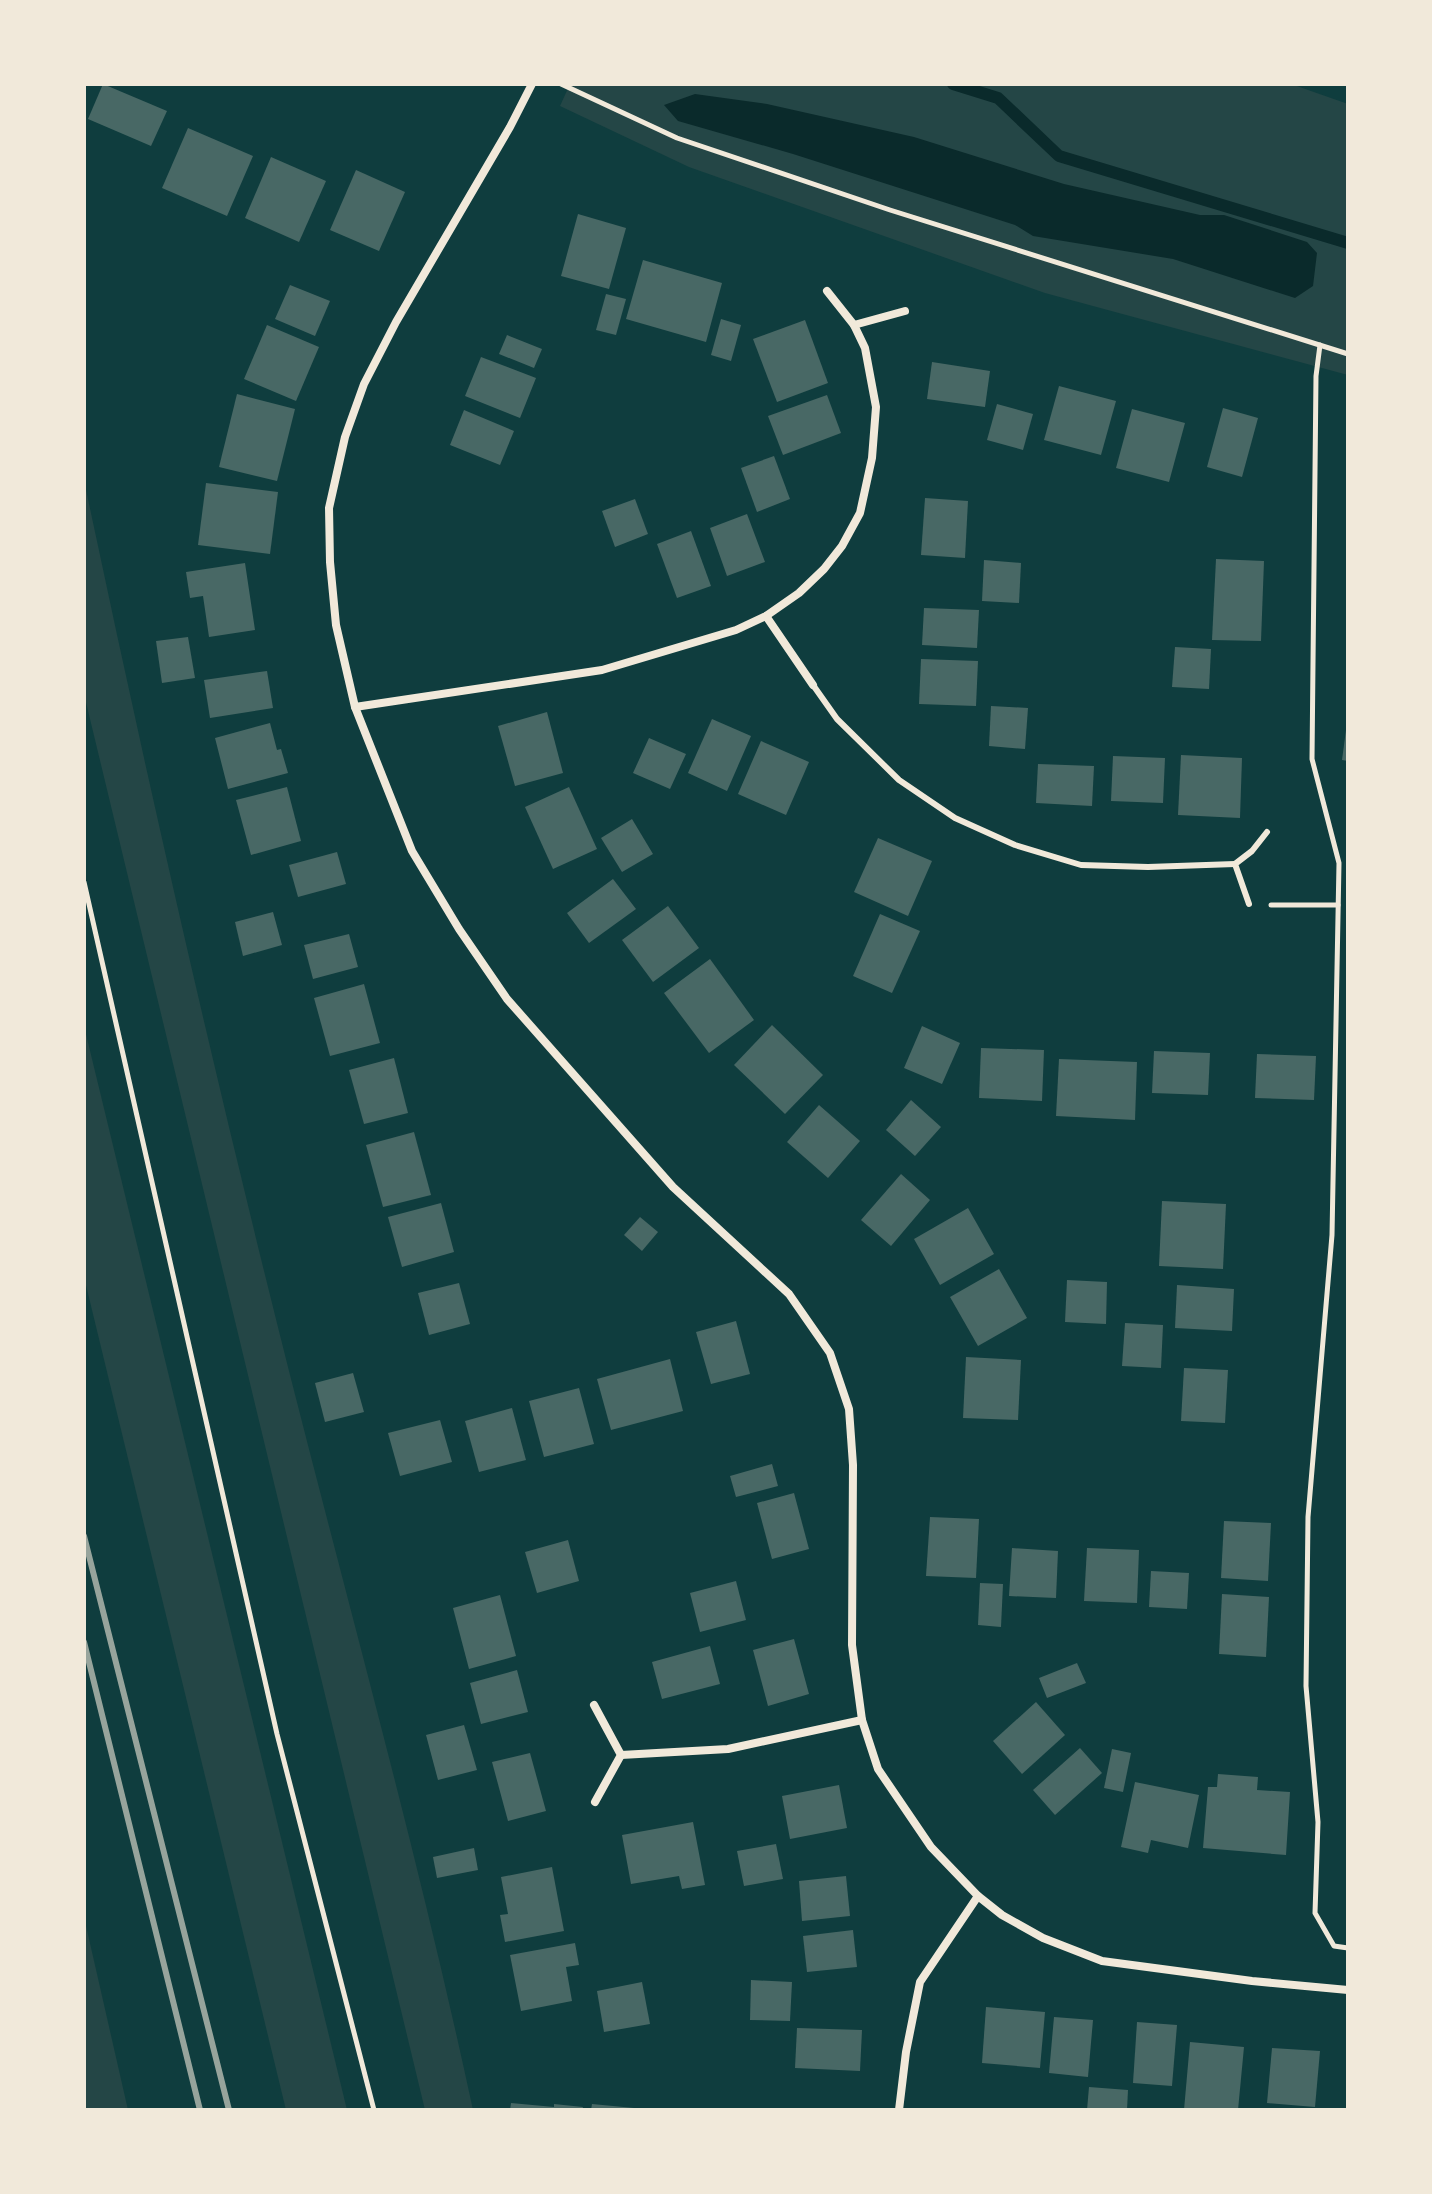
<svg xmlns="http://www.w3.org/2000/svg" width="1432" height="2194" font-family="'DM Sans',sans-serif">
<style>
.green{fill:#244646}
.water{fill:#0a2a2b}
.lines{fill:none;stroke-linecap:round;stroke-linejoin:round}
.stream{stroke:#0a2a2b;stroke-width:12}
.building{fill:#486865}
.path{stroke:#f1e9da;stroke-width:5}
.service{stroke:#f1e9da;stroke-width:6}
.minor{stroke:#f1e9da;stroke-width:8}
.rail{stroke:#97a49c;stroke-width:6}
</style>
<rect width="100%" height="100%" fill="#0f3d3e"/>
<g class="green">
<path d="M570 84H1291L1348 104V375L1045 293 689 167 560 106Z"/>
<path d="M84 480C147 780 215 1078 290 1375 352 1619 420 1863 473 2110H425L84 694Z"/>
<path d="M84 1026 347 2110H286L84 1277Z"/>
<path d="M84 1917 128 2110H84Z"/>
</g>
<path class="water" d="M695 94 767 104 914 137 1064 184 1200 215H1224L1307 242 1317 253 1313 286 1295 298 1173 259 1033 236 1015 225 793 154 678 121 664 105Z"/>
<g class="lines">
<path class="stream" d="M953 84 998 98 1059 156 1348 243"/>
</g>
<g class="building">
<path d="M103 84 167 111 151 146 88 119Z"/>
<path d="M188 128 253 156 227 216 162 188Z"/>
<path d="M271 157 326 181 299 242 245 218Z"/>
<path d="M356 170 405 192 379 251 330 230Z"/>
<path d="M578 214 626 228 609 289 561 276Z"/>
<path d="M643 260 722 283 706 342 626 319Z"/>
<path d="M290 285 330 301 315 336 275 319Z"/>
<path d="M606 294 626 299 616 335 596 330Z"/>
<path d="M721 319 741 325 731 361 711 355Z"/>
<path d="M805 320 828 383 777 402 753 339Z"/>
<path d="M267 325 319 347 296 401 244 379Z"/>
<path d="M507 335 542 349 534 368 499 354Z"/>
<path d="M481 357 536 378 520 418 465 396Z"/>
<path d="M932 362 990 371 985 407 927 399Z"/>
<path d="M1059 386 1116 401 1101 455 1044 440Z"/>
<path d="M237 394 295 409 277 481 219 467Z"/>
<path d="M827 395 841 433 783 455 768 416Z"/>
<path d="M997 404 1033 414 1023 450 987 440Z"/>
<path d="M1223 408 1258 418 1242 477 1207 467Z"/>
<path d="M1132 409 1185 423 1169 482 1116 468Z"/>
<path d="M464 410 514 431 500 465 450 445Z"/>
<path d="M774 456 790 499 757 512 741 468Z"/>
<path d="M206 483 278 492 270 554 198 545Z"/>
<path d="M925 498 968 501 965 558 921 555Z"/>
<path d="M635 499 648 534 615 547 602 511Z"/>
<path d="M747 514 765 562 727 576 710 528Z"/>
<path d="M691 531 711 586 677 598 657 544Z"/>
<path d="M1216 559 1264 561 1261 641 1212 640Z"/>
<path d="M984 560 1021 563 1019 603 982 601Z"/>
<path d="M245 563 255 630 209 637 203 596 190 598 186 572Z"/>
<path d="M924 608 979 610 977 648 922 645Z"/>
<path d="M188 637 195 678 162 683 156 641Z"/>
<path d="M1175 647 1211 649 1209 689 1172 687Z"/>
<path d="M921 659 978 661 976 706 919 704Z"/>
<path d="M267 671 273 708 210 718 204 680Z"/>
<path d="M991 706 1028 708 1025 749 989 746Z"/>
<path d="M547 712 563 773 515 786 498 726Z"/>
<path d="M712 719 751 736 727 791 688 773Z"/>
<path d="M270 723 277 750 281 749 288 773 228 789 215 738Z"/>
<path d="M1346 730 1348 731V761L1342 760Z"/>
<path d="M649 738 686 754 670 789 633 773Z"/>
<path d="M761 741 809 762 786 815 738 794Z"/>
<path d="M1181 755 1242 758 1240 818 1178 815Z"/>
<path d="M1113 756 1165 758 1163 803 1111 801Z"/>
<path d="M1038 764 1094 766 1092 806 1036 803Z"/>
<path d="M287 787 301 841 251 855 236 800Z"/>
<path d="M569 787 597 849 553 869 525 807Z"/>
<path d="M632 819 653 854 622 872 601 838Z"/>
<path d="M878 838 932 861 908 916 854 892Z"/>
<path d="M337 852 346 884 298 897 289 865Z"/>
<path d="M613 879 636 909 589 943 567 913Z"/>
<path d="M668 906 699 948 653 982 622 940Z"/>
<path d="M273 912 282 945 243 956 235 922Z"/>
<path d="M880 914 920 931 892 993 853 976Z"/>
<path d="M349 934 358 967 313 979 304 945Z"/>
<path d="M710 959 754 1020 709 1053 664 993Z"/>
<path d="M364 984 380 1043 330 1056 314 998Z"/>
<path d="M772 1025 823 1075 785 1114 734 1065Z"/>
<path d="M922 1026 960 1043 942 1084 904 1068Z"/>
<path d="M981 1048 1044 1050 1042 1101 979 1098Z"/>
<path d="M1154 1051 1210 1053 1208 1095 1152 1093Z"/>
<path d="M1257 1054 1316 1056 1314 1100 1255 1098Z"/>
<path d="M394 1058 408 1113 364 1124 349 1070Z"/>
<path d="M1059 1059 1137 1062 1135 1120 1056 1116Z"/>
<path d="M911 1100 941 1127 915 1156 886 1130Z"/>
<path d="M819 1105 860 1141 828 1178 787 1142Z"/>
<path d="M414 1132 431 1195 383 1207 366 1145Z"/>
<path d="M901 1174 930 1200 891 1246 861 1220Z"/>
<path d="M1162 1201 1226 1204 1223 1269 1159 1266Z"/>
<path d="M441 1203 454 1252 402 1267 388 1217Z"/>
<path d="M968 1208 994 1254 940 1285 914 1239Z"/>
<path d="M640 1217 658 1232 642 1251 624 1235Z"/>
<path d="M999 1269 1027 1318 978 1346 950 1297Z"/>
<path d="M1067 1280 1107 1282 1106 1324 1065 1322Z"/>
<path d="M459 1283 470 1324 429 1335 418 1293Z"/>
<path d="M1177 1285 1234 1289 1232 1331 1175 1328Z"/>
<path d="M736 1321 750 1374 711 1384 696 1332Z"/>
<path d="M1125 1323 1163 1325 1161 1368 1122 1366Z"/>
<path d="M966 1357 1021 1360 1018 1420 963 1418Z"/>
<path d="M670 1359 683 1411 611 1430 597 1379Z"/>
<path d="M1184 1368 1228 1370 1225 1423 1181 1421Z"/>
<path d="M353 1373 364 1412 325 1422 315 1383Z"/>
<path d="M579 1388 594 1444 544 1457 529 1401Z"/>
<path d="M512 1408 526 1460 479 1472 465 1421Z"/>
<path d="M440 1420 452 1462 400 1476 388 1433Z"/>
<path d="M772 1464 778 1486 736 1497 730 1476Z"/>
<path d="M794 1493 809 1549 772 1559 757 1503Z"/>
<path d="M930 1517 979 1519 976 1578 926 1576Z"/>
<path d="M1224 1521 1271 1523 1268 1581 1221 1578Z"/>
<path d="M568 1540 579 1581 537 1593 525 1552Z"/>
<path d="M1012 1548 1058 1551 1056 1598 1009 1596Z"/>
<path d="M1087 1548 1139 1550 1137 1603 1084 1601Z"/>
<path d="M1151 1571 1189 1573 1187 1609 1149 1607Z"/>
<path d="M736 1581 746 1620 700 1632 690 1593Z"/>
<path d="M980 1583 1003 1584 1001 1627 978 1625Z"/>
<path d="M1222 1594 1269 1597 1266 1657 1219 1654Z"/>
<path d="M500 1595 516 1656 469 1669 453 1608Z"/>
<path d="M794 1639 809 1694 768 1706 753 1650Z"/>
<path d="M710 1646 720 1684 662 1699 652 1662Z"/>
<path d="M1077 1663 1086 1683 1047 1698 1039 1678Z"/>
<path d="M517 1670 528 1712 481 1724 470 1683Z"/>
<path d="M1036 1702 1065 1735 1022 1774 993 1741Z"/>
<path d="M464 1725 477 1770 438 1780 426 1735Z"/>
<path d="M1080 1748 1102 1773 1055 1815 1033 1790Z"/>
<path d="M1112 1749 1131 1753 1123 1792 1104 1788Z"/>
<path d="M530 1753 546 1811 508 1821 492 1762Z"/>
<path d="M1218 1774 1258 1777 1257 1790 1290 1792 1286 1855 1203 1848 1208 1787H1217Z"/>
<path d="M1135 1782 1199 1795 1188 1848 1151 1840 1148 1853 1121 1847Z"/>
<path d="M839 1785 847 1828 790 1839 782 1796Z"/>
<path d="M693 1822 705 1885 682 1889 679 1876 631 1884 622 1835Z"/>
<path d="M776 1844 783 1879 744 1886 737 1851Z"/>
<path d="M474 1848 478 1870 437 1878 433 1857Z"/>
<path d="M552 1867 564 1931 505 1942 500 1915 508 1914 501 1877Z"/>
<path d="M846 1876 850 1916 802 1921 799 1881Z"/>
<path d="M853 1930 857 1967 807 1972 803 1936Z"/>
<path d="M575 1943 579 1965 566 1967 572 2001 521 2011 510 1955Z"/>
<path d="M751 1980 792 1982 790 2021 750 2020Z"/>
<path d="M642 1982 650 2024 604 2032 597 1991Z"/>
<path d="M986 2007 1045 2012 1040 2068 982 2063Z"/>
<path d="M1054 2017 1093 2020 1088 2077 1049 2073Z"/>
<path d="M1137 2022 1177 2025 1172 2086 1133 2083Z"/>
<path d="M797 2028 862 2030 860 2071 795 2068Z"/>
<path d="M1190 2042 1244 2047 1238 2110H1184Z"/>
<path d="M1272 2048 1320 2051 1315 2107 1267 2103Z"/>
<path d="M1089 2087 1128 2090 1127 2110H1087Z"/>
<path d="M511 2103 554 2107V2104L583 2107 582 2110H510Z"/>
<path d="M592 2104 634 2108V2110H591Z"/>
</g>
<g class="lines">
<g class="path">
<path d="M561 84 677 138 890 210 1348 354"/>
<path d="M1320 345 1316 376 1312 759 1339 863 1332 1235 1308 1517 1306 1686 1318 1822 1315 1913 1334 1946 1348 1948"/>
<path d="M84 882 277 1734 374 2110"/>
<path d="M1271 905H1338"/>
</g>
<g class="service">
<path d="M813 685 837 719 899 780 955 818 1015 845 1081 865 1148 867 1235 864"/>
<path d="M1249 904 1235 864 1252 851 1267 832"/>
</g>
<g class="minor">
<path d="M532 84 510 127 396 322 364 384 345 437 329 508 330 562 336 625 355 707 412 851 459 929 507 999 673 1187 789 1294 830 1353 849 1409 853 1465 852 1645 862 1720 878 1769 931 1847 978 1896 1002 1915 1043 1938 1102 1961 1252 1981 1348 1990"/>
<path d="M854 325 905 311"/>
<path d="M766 616 813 685"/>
<path d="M355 707 602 670 736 630 766 616 799 593 824 569 842 546 860 513 872 458 876 407 865 348 854 325 827 291"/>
<path d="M594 1705 621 1755 595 1802"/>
<path d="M621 1755 728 1749 862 1720"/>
<path d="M899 2110 906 2052 920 1982 978 1896"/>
</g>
<g class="rail">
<path d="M84 1536 229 2110"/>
<path d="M84 1642 200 2110"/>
</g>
</g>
<rect width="1432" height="2194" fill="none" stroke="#f1e9da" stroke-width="172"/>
</svg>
